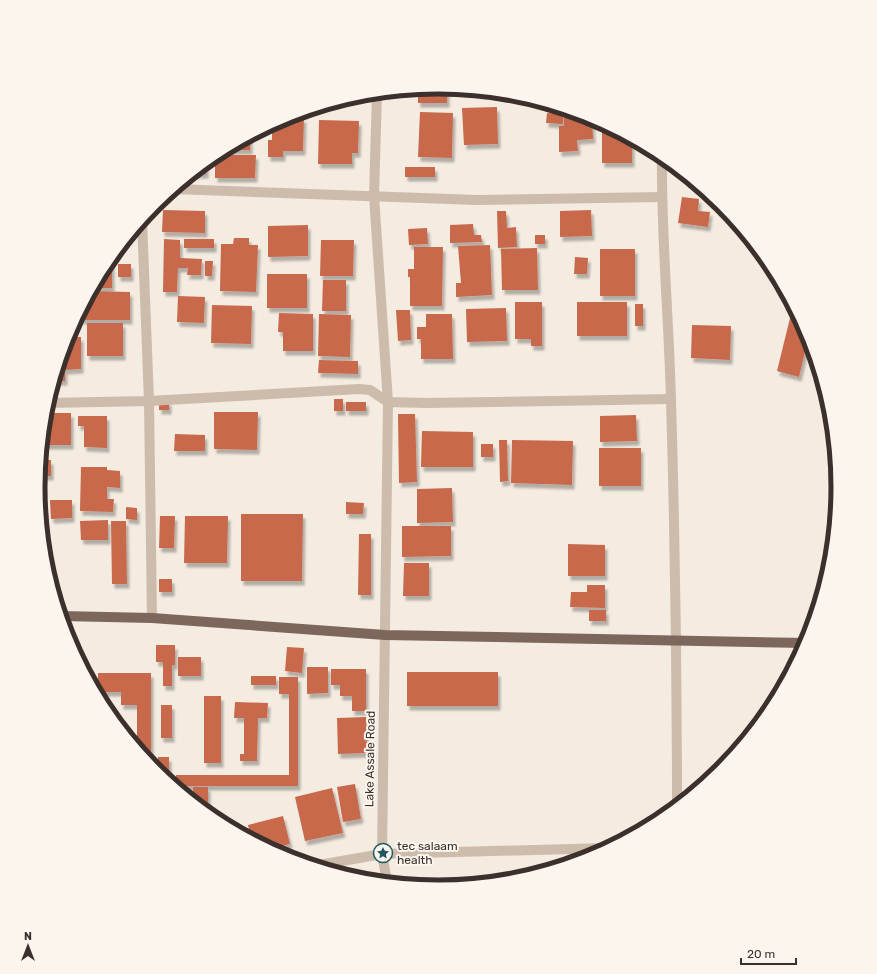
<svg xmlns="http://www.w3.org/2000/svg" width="877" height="974" font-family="Rubik,sans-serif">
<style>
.building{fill:#c8694b;filter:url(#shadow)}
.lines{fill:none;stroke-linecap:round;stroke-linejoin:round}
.minor{stroke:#cdbbac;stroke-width:10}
.major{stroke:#7d675c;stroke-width:10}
.labels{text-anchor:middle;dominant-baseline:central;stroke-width:4;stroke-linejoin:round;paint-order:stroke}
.street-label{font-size:12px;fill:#3b302b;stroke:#fbf5ee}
.poi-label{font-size:12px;fill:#3b302b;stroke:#fbf5ee;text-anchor:start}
.rim{fill:none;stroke:#3b302b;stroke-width:5}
</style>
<defs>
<filter id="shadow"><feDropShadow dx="2.5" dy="4.5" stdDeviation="1" flood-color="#0004"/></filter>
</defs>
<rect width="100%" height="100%" fill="#f4ebe1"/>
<g class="building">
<path d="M439 87H447V103H418V89Z"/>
<path d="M519 95 533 99H519Z"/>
<path d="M549 104 571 111V112H549Z"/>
<path d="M497 107 498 144 464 145 462 108Z"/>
<path d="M420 112 453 113 452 158 418 157Z"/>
<path d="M547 113 564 114 563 124 546 123Z"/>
<path d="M583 114 592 117 593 139 577 140 578 151 559 152V126H564V115Z"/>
<path d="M284 118H304L303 151H283V157H268V140H272V124Z"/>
<path d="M319 120 359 121 358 153H352V164H318Z"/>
<path d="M602 131H617L632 139V163H602Z"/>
<path d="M250 136V150H224L226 148Z"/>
<path d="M215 155H256L255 178H215Z"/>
<path d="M206 162V174H192Z"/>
<rect x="405" y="167" width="30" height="10"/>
<path d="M682 197 699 199 698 211 710 212 708 227 678 223Z"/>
<path d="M163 210 205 211V233L162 232Z"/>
<path d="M591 210 592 236 560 237V211Z"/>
<path d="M497 211H506L507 228 516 227 517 247 498 248Z"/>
<path d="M473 224 474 235H481L482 242 450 243V225Z"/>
<path d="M308 225V256L268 257V226Z"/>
<path d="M427 228 428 244 409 245 408 229Z"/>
<rect x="535" y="235" width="10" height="9"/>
<path d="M234 238H249V245H258L256 292 220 291 221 244H233Z"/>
<path d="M164 239 180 240V258L202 259 201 275H187L188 268H178L177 292H163Z"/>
<rect x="184" y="239" width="30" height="9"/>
<path d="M321 240H354L353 276H320Z"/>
<path d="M490 245 492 295 456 297V283H461L458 246Z"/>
<path d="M414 247H443L442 306H410V277H408V269H414Z"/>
<path d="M537 248 538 290H502L501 249Z"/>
<rect x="600" y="249" width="35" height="47"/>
<path d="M575 257 588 258 587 274H574Z"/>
<path d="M205 261H213L212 276H205Z"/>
<path d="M107 263H112V288H93Z"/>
<rect x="118" y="264" width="13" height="13"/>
<rect x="267" y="274" width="40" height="34"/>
<path d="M323 280H346V311H322Z"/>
<path d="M91 291 130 292V320H81V309Z"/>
<path d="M178 296 205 297 204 323 177 322Z"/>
<path d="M515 302H542V346H531V339H515Z"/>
<rect x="577" y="302" width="50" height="34"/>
<rect x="635" y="304" width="8" height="22"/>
<path d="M212 305 252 306 251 344 211 343Z"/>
<path d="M793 306 809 335 799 377 777 371Z"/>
<path d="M506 308 507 341 467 342 466 309Z"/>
<path d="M396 310H410L411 340 398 341Z"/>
<path d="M279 313 313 314V351H283V332H278Z"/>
<path d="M319 314 351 315 350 357 318 356Z"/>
<path d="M426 314H452L453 359H421V339H417V327H426Z"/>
<rect x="87" y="323" width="36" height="33"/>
<path d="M692 325 731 326 730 360 691 358Z"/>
<path d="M68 337H81V369L65 370V381H54Z"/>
<path d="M319 360 358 361V374L318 373Z"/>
<rect x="334" y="399" width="9" height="12"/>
<rect x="159" y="401" width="10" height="9"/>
<rect x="346" y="402" width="20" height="9"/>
<path d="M214 412H258L257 450 214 449Z"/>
<path d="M45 413H71V445H42Z"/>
<path d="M398 414H415L417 482 399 483Z"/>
<path d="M636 415 637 441 600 442V416Z"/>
<path d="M78 416H107V448L84 447V426H78Z"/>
<path d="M422 431 473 432V467H421Z"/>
<path d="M175 434 205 435V451H174Z"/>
<path d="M499 440H507L508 481 500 482Z"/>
<path d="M512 440 573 441 572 485 511 483Z"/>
<rect x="481" y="444" width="12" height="13"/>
<rect x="599" y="448" width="42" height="38"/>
<rect x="42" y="460" width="9" height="16"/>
<path d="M81 467H107V470L120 471V488L107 487V499H114L113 512 80 511Z"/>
<path d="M452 488 453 522 417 523V489Z"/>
<path d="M50 500H72V518L51 519Z"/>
<path d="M346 502 364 503 363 514H346Z"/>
<path d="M126 507 137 508V520L126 519Z"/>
<path d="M241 514H303L302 581H241Z"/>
<path d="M160 516H175L174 548H159Z"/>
<path d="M185 516H228L227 563H184Z"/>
<path d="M108 520V540H81L80 521Z"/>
<path d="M111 521H126L127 584H112Z"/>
<path d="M402 526H451V556L402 557Z"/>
<path d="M359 534H371V595H358Z"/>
<path d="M568 544 605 545V576H568Z"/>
<path d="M404 563H429V596H403Z"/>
<rect x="159" y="579" width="13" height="13"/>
<path d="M587 585H605V608L570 607 571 592H587Z"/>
<rect x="589" y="610" width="17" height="11"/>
<path d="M156 645H175V665H172V686H163V662H156Z"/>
<path d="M287 647 304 648 302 673 285 671Z"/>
<rect x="178" y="657" width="23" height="19"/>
<path d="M307 667H328V693L307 694Z"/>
<path d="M331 669H366V711H352V696H340V685H331Z"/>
<rect x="407" y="672" width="91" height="34"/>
<path d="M98 673H151V754H142L137 747V705H121V692H98Z"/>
<rect x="251" y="676" width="25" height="9"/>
<path d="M279 677H298V786H176V775H289V694H279Z"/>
<rect x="204" y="696" width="17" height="67"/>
<path d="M235 702 268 703 267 718H258L257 761H240V754H244V718H234Z"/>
<rect x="161" y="705" width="11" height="33"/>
<path d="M366 717 367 753 338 754 337 718Z"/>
<path d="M158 757H169V782L158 772Z"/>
<path d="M355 784 361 819 343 822 337 787Z"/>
<path d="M193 787H208V808H201L193 801Z"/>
<path d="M177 788H189V798Z"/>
<path d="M332 788 343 833 305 841 295 797Z"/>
<path d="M283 816 290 844 270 849 251 839 248 825Z"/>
</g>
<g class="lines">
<g class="minor">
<path d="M377 93 374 196 388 402 382 854 387 882"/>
<path d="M662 155C661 237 669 319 671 401 675 536 677 672 677 807"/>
<path d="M173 189 477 200 662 197"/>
<path d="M142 220 149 401 152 618"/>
<path d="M47 403 149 401 359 389 370 390 388 402 426 403 671 399"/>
<path d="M313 866 382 854 608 848"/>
</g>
<path class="major" d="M61 616 152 618 385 635 807 643"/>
</g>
<defs>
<g id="sight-ring" transform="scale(1)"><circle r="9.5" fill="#fbf5ee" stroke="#1f5a5e" stroke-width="1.5"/><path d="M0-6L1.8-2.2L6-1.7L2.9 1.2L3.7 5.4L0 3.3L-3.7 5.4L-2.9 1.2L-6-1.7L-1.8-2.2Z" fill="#1f5a5e"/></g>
</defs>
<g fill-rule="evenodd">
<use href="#sight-ring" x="383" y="853"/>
</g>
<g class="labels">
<g class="street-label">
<text transform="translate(370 759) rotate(-89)">Lake Assale Road</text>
</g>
<g class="poi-label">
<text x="397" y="846">tec salaam<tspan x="397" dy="14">health</tspan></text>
</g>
</g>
<path d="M0 0H877V974H0ZM45 487a393 393 0 1 1 786 0a393 393 0 1 1-786 0Z" fill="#fbf5ee" fill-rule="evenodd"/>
<path class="rim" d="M45 487a393 393 0 1 1 786 0a393 393 0 1 1-786 0Z"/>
<g transform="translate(28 946)" stroke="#fbf5ee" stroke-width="3" paint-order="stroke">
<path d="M0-3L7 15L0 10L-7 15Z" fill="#3b302b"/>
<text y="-6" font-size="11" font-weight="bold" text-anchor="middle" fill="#3b302b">N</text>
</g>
<path d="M741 958v6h55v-6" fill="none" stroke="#3b302b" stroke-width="2"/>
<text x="747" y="958" font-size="12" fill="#3b302b" stroke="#fbf5ee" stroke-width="3" paint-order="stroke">20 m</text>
</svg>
